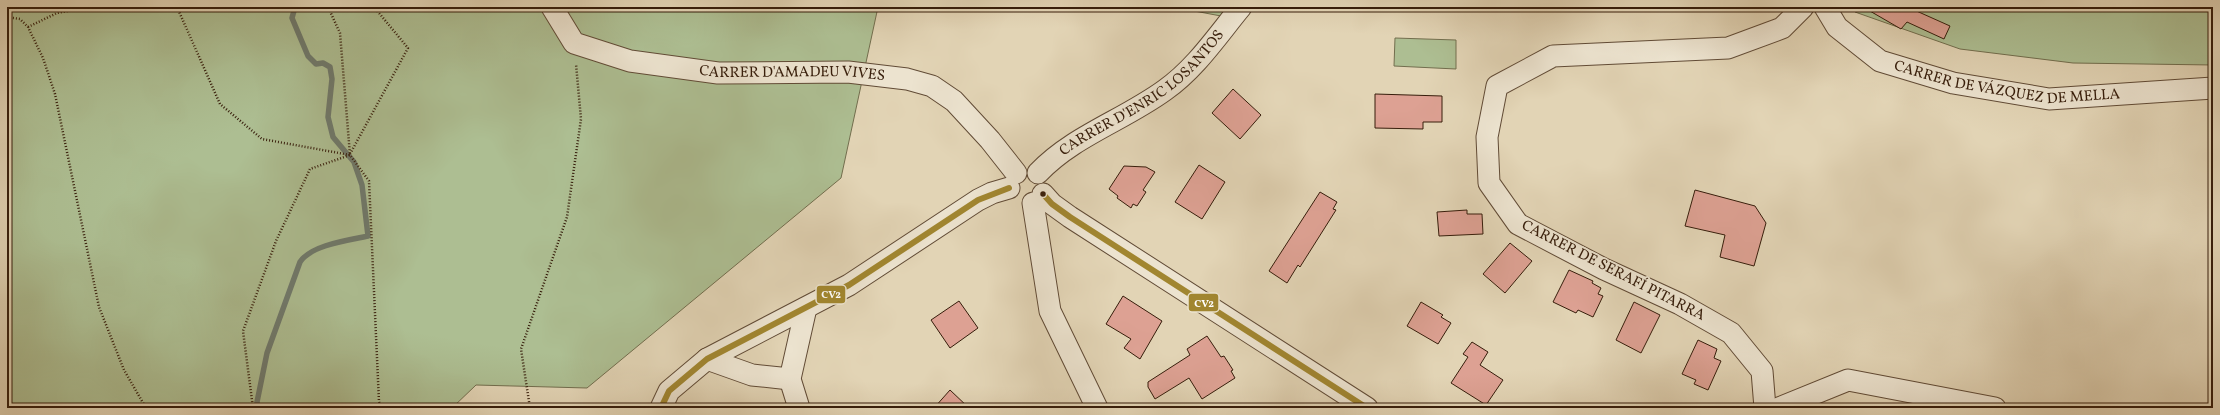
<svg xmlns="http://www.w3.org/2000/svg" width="2220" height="415" font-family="Vollkorn,serif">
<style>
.green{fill:#adbe92;stroke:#726e4e}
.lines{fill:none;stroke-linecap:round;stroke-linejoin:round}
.stream{stroke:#6f7a6d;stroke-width:5.5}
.building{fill:#dda193;stroke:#361d0b}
.street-casing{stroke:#614b36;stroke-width:23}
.path{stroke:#361d0b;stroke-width:2.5;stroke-dasharray:1 2;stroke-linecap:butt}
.street{stroke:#ece3cf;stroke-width:21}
.bus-1-casing{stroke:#ece3cf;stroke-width:9}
.bus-1{stroke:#a18630;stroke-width:6}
.bus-dot{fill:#361d0b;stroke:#ece3cf;stroke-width:1.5}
.labels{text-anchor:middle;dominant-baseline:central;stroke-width:3.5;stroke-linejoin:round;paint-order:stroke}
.street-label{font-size:15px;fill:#361d0b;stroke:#ece3cf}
.line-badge{stroke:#ece3cf;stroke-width:1.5}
.badge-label{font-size:11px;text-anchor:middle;font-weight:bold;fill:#fff}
</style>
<rect width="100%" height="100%" fill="#e2d4b5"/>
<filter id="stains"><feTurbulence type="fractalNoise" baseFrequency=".005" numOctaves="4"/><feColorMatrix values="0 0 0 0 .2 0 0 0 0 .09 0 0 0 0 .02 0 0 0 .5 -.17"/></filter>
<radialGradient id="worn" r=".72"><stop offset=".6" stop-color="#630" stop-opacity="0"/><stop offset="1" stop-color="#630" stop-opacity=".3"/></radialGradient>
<g class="green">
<path d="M7 7H878L841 178 587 388 476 385 452 408H7Z"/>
<path d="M1173 7H1228L1221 16Z"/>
<path d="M1855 7H2213V65L2073 63 1960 49 1855 12Z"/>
<path d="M1395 38 1456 40V69L1394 66Z"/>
</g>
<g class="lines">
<path class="stream" d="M258 408 257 402 267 353 300 262C311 245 349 240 368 236L362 185 354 162 333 137 328 117 332 79 330 67 323 63 316 64 308 56 292 18 295 7"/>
</g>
<g class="building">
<path d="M1863 7H1913L1912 9 1950 26 1944 39 1907 22 1901 29Z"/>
<path d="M1233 89 1261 115 1240 139 1212 113Z"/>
<path d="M1375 94 1442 96V122H1423V129L1375 128Z"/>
<path d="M1199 165 1225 182 1202 219 1175 202Z"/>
<path d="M1124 166 1146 167 1155 172 1143 190 1146 192 1137 206 1133 204 1131 208 1117 198 1118 196 1109 189Z"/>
<path d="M1695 190 1755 206 1766 223 1754 266 1720 257 1725 235 1685 226Z"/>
<path d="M1320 192 1337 202 1333 209 1336 210 1300 267 1298 265 1287 283 1269 271Z"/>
<path d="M1467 210V214H1482L1483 234 1439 236 1437 212Z"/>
<path d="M1510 243 1532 261 1505 293 1483 274Z"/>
<path d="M1569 270 1593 281 1592 283 1601 288 1598 294 1603 296 1593 317 1578 310 1576 313 1553 302Z"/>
<path d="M1123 296 1162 321 1140 359 1124 348 1131 339 1106 324Z"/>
<path d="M959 301 978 328 950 348 931 320Z"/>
<path d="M1421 302 1443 315 1441 317 1451 323 1438 344 1407 326Z"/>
<path d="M1634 302 1660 315 1641 353 1616 340Z"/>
<path d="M1207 336 1221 357 1224 356 1233 370 1231 371 1235 378 1202 399 1189 378 1155 399 1148 387V382L1190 355 1187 349Z"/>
<path d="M1698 340 1717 349 1714 358 1721 361 1708 390 1694 384 1696 380 1682 374Z"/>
<path d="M1472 342 1488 352 1480 365 1503 380 1486 405 1451 383 1468 357 1463 354Z"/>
<path d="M950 390 969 408H934Z"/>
</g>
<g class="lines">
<g class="street-casing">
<g id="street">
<path id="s1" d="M552 7 574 43 630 61 718 73 848 72 907 79 932 86 954 101 990 140 1016 173"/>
<path id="s2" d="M1825 7 1837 27 1880 61 1953 83 2049 99 2213 88"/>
<path id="s3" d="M1038 173C1073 136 1124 120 1165 90 1196 68 1217 36 1241 7"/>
<path d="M1043 194 1052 204 1070 217 1367 408"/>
<path d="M1033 203 1050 311 1097 408"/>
<path d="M707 359 752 375 790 379"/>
<path d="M661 408 669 391 707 359 849 285 978 200 992 193 1009 188"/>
<path d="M799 408 790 379 806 308"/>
<path d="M1765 408 1762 371 1731 333 1680 304 1604 269 1518 224 1489 183 1487 137 1497 86 1553 56 1728 48 1782 28 1803 7"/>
<path d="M1779 408 1848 380 1995 408"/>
</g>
</g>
<g class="path">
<path d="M177 7 220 104 262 139 350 155 340 33 328 7"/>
<path d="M7 17 20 19 28 27 43 58 55 94 99 307 124 370 146 408"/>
<path d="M28 27 57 13 89 7"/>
<path d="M350 154 408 48 374 7"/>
<path d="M253 408 243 331 276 241 310 169 350 155 369 181 379 402 382 408"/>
<path d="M530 408 521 349 567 217 581 119 576 64"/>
</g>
<use href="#street" class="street"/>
<g class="bus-1-casing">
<g id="bus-1">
<path d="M1043 194 1052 204 1070 217 1367 408"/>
<path d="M661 408 669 391 707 359 849 285 978 200 1009 188"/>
</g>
</g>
<use href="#bus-1" class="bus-1"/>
</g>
<circle class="bus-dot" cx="1043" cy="194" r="3.5"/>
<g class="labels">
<g class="street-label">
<text stroke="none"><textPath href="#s1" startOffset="264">CARRER D'AMADEU VIVES</textPath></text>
<text stroke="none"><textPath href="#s2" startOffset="208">CARRER DE VÁZQUEZ DE MELLA</textPath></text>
<text stroke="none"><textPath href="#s3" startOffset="132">CARRER D'ENRIC LOSANTOS</textPath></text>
<text transform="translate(1613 271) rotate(27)">CARRER DE SERAFÍ PITARRA</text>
</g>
</g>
<g class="line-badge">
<rect x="816" y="285" width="30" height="19" rx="4" fill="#a18630"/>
<rect x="1188" y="293" width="31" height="19" rx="4" fill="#a18630"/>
</g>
<g class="badge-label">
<text x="831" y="298">CV2</text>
<text x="1204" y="307">CV2</text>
</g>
<rect width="2220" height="415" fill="none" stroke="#e2d4b5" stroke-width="24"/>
<rect x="8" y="8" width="2204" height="399" fill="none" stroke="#361d0b" stroke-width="2"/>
<rect x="12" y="12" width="2196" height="391" fill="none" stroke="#361d0b"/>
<rect width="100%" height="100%" filter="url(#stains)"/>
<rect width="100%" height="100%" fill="url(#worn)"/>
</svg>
